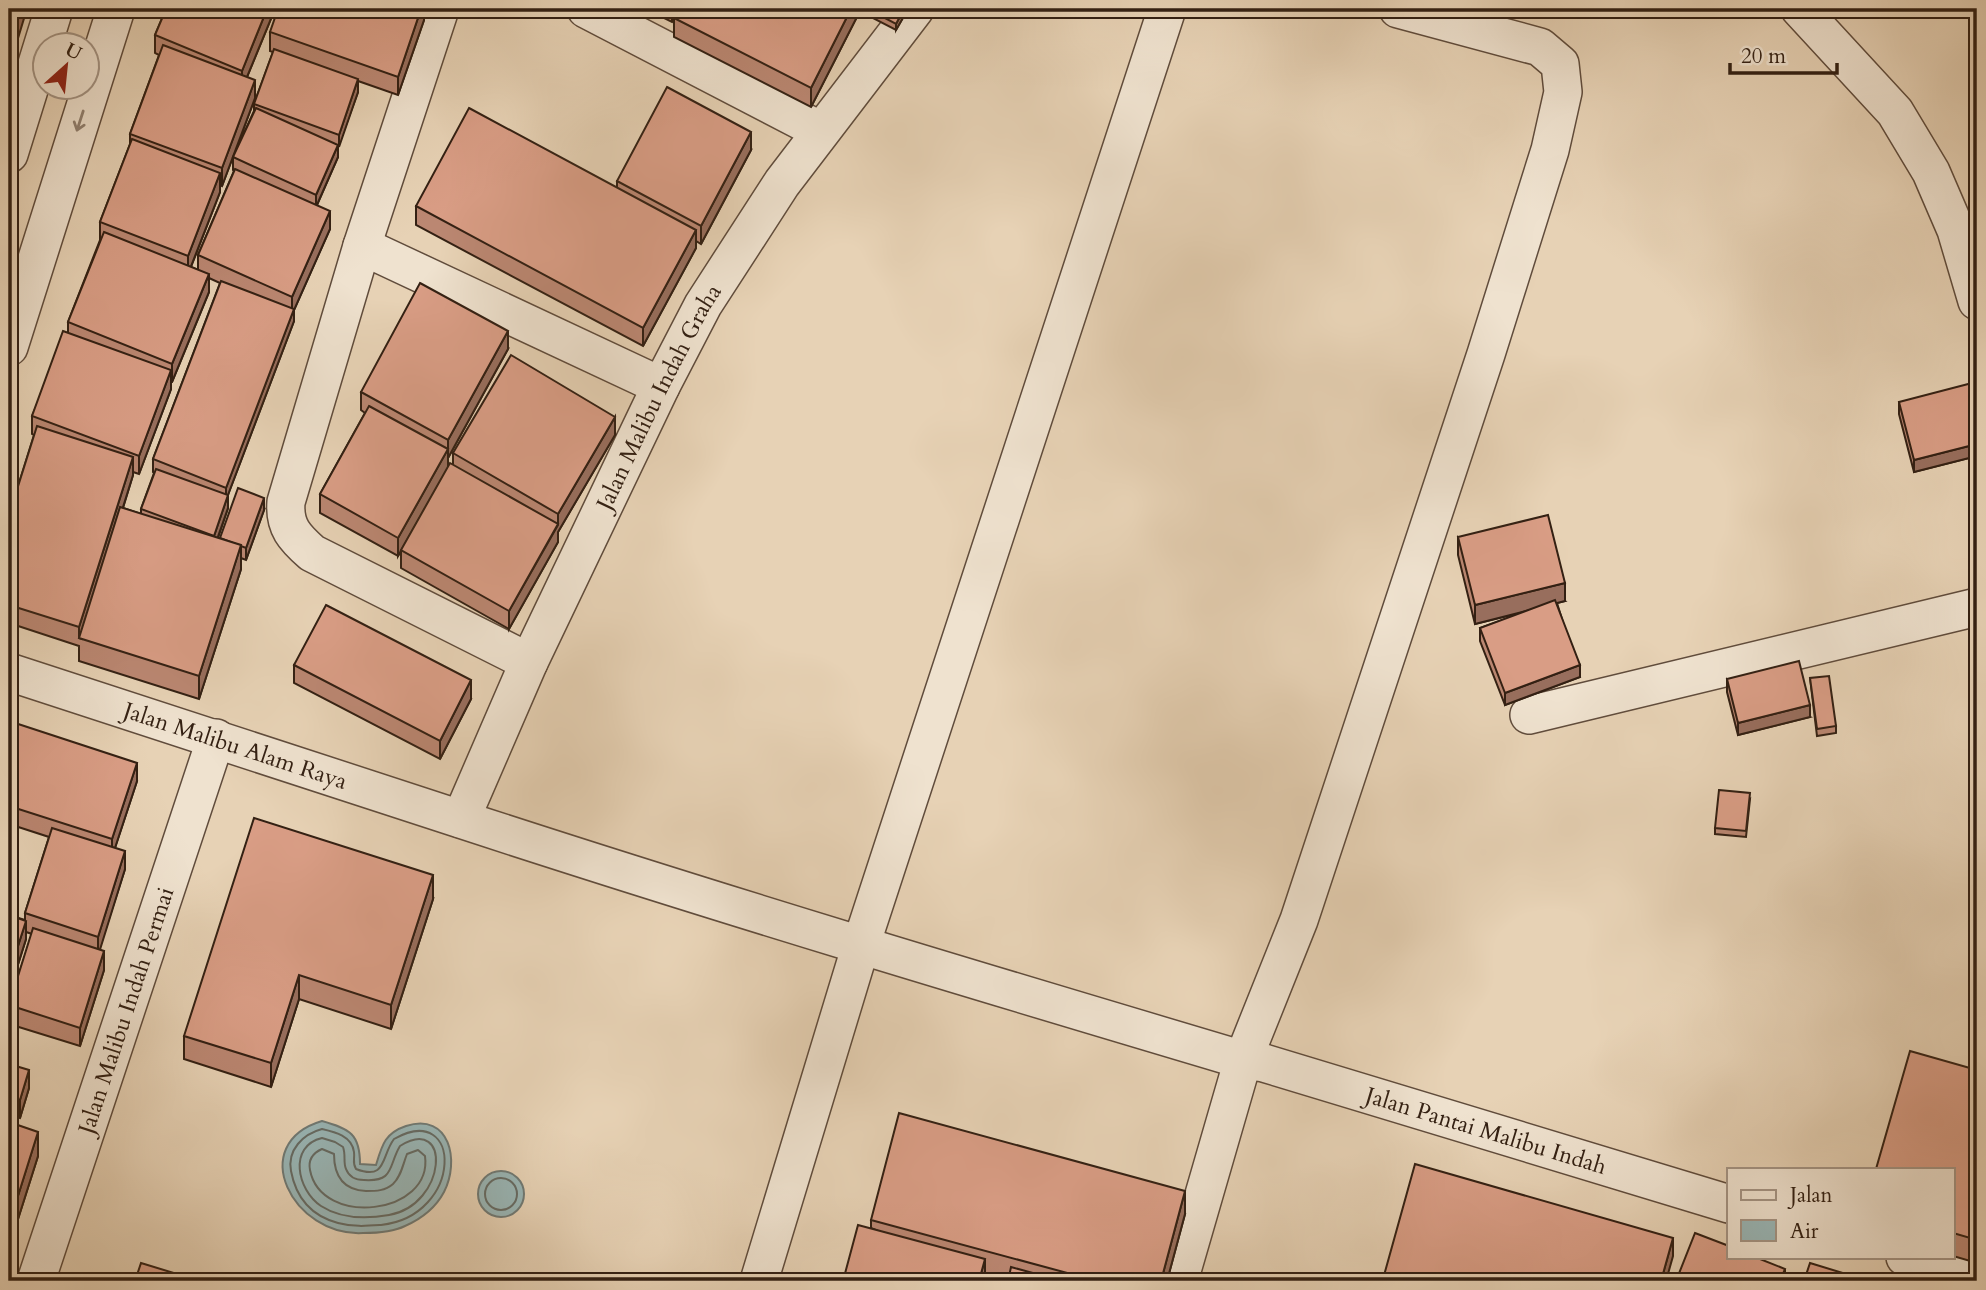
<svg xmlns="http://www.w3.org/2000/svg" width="1986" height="1290" font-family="Cardo,serif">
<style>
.water{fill:#99b6b6;stroke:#707a75;stroke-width:2}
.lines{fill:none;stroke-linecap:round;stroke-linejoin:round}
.shore{stroke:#666b64;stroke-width:2}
.minor-casing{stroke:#604c3c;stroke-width:40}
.minor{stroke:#efe2cf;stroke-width:37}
.wall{fill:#bb8772;stroke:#332013;stroke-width:2;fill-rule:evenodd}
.shaded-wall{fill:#986e5d;stroke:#332013;stroke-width:2}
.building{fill:#d99d85;stroke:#332013;stroke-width:2}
.oneway{stroke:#918171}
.labels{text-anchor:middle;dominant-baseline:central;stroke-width:6;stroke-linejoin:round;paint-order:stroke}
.street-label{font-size:23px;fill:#332013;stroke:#efe2cf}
</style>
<rect width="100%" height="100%" fill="#e7d2b5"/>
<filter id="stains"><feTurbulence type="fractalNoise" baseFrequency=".00286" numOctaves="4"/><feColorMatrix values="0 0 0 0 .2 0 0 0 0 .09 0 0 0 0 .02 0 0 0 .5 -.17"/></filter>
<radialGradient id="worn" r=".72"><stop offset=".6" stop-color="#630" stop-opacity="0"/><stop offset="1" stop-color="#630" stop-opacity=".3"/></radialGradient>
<g class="water">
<path d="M322 1121C350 1129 360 1134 360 1164L376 1165C382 1145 385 1133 406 1126 450 1112 460 1161 444 1192 436 1207 421 1219 405 1226 393 1232 377 1233 363 1233 293 1237 245 1144 322 1121Z"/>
<circle cx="501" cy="1194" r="23"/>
</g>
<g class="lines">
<g class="shore">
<path d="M322 1129C335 1132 352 1136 354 1152 355 1160 352 1162 356 1169 387 1181 381 1156 394 1139 463 1100 464 1216 381 1225 366 1226 353 1227 338 1223 312 1216 296 1198 291 1171 287 1150 303 1134 322 1129Z"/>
<path d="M322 1138 335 1142 343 1147C346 1155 343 1162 346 1169 349 1177 356 1180 364 1180 395 1182 388 1166 400 1146 452 1114 447 1205 389 1215 366 1219 341 1219 321 1206 297 1190 288 1146 322 1138Z"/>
<path d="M322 1149 334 1154C334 1176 343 1190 366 1191 376 1191 385 1191 393 1184 401 1177 403 1164 407 1154L418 1150 425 1156C433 1215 321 1228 310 1170 308 1160 313 1153 322 1149Z"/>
<circle cx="501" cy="1194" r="16"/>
</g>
<g class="minor-casing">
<g id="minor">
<path d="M440 9 362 246 286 502C284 527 295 538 312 553L529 662"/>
<path d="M586 9 821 131"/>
<path d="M1800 9 1895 112 1931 172 1956 230 1977 301"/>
<path d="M9 154 54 9"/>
<path d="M362 246 661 386"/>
<path d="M9 347 116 9"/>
<path id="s1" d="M9 672C160 720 310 770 460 819 720 904 981 982 1243 1060L1264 1063 1729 1204"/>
<path d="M1529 715 1977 607"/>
<path id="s2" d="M461 819 529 662 661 386 703 305 782 183 915 9"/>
<path d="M1905 1257 1977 1279"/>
<path id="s3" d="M36 1281 216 738"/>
<path d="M759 1281 861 945 1167 9"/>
<path d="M1179 1281 1243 1060 1299 920 1486 354 1550 150 1563 92 1560 64 1540 47 1398 9"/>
</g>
</g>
<use href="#minor" class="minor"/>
</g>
<g class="wall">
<path d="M166 9H275L247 77 255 98 222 186 220 185V192L191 267 198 270V255L234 171 233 170V157L254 111V104L273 52 270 51V32L424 9V20L398 95 358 81V92L338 147V157L317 205 330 229 294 310V321L228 495V508L218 538 220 539 264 510 246 560 241 558V569L199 699 79 661V646L9 623V515L34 435 32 434V416L68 332V322L100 240V222L130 144V134L159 55 155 53V35ZM209 278 220 283 153 459V472L154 473 141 509V514L123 508 133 475V472L139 474 171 389V382H172L209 292Z"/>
<path d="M646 9H679L672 22Z"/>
<path d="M679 9H861L811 107 674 37V18Z"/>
<path d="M863 9H908L896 30 863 13Z"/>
<path d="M751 150 701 244 696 241V248L643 346 416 225V206L617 187V181Z"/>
<path d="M508 349 448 458V467L453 464V453L615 435 558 532V542L509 629 401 568V551L398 556 320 513V494L365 413 361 410V392Z"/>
<path d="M1899 402 1977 405V456L1914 472 1899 414Z"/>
<path d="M1458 537 1565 601 1557 603 1580 677 1505 705 1480 641V628L1528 611 1475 624 1458 555Z"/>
<path d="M294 665 471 699 440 759 294 683Z"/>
<path d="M1810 678 1836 726V733L1817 736Z"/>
<path d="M1727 679 1810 717 1738 735 1727 692Z"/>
<path d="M9 721 137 781 115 848 125 869 99 950 104 970 80 1046 9 1024V1004L32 934 26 932V939L9 993V915L25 920V913L49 837 9 824Z"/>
<path d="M1750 799 1746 837 1715 834V828Z"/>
<path d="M433 899 391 1029 299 999 271 1087 184 1059V1036Z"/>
<path d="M9 1036 14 1056 12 1065 29 1088 20 1118 9 1115Z"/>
<path d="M1977 1070V1263L1953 1256V1169Z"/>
<path d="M9 1122 38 1156 12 1238 9 1237Z"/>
<path d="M1185 1214 1167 1281H1008L985 1275V1277L871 1228V1220Z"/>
</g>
<g class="shaded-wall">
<path d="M21 9H25V15L9 68V50Z"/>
<path d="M267 9H275L242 89V71Z"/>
<path d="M421 9H424V20L398 95V77Z"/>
<path d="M672 9H679L672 22Z"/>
<path d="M851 9H861L811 107V88Z"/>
<path d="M904 9H908L896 30V24Z"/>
<path d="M358 79V92L339 147V135Z"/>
<path d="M255 80V98L222 186V168Z"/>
<path d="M751 132V150L701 244V226Z"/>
<path d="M338 145V157L316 207V195Z"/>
<path d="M220 173V192L188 274V256Z"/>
<path d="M330 211V229L294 310V321L226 500V488L292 314V297Z"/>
<path d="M696 230V248L643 346V328Z"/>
<path d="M209 274V292L172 382V364Z"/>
<path d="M508 331V349L448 458V440Z"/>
<path d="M171 370V389L139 474V456Z"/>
<path d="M615 417V435L558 532V542L509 629V611L558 525V514Z"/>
<path d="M1977 444V456L1914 472V460Z"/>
<path d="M448 449V468L398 556V538Z"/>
<path d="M133 457V475L82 639 79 638V627Z"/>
<path d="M228 495V508L214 548V536Z"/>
<path d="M264 498V510L246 560V548Z"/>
<path d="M241 545V569L199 699V676Z"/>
<path d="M1565 583V601L1475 624V605Z"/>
<path d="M1580 665V677L1505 705V693Z"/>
<path d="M471 680V699L440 759V741Z"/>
<path d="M1810 705V717L1738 735V723Z"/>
<path d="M137 763V781L112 857V839Z"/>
<path d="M125 851V869L98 956V937Z"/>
<path d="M433 875V899L391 1029V1005Z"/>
<path d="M26 921V939L9 993V974Z"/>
<path d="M104 951V970L80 1046V1028Z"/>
<path d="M299 975V999L271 1087V1063Z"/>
<path d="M14 1038V1056L9 1075V1056Z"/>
<path d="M29 1070V1088L20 1118V1100Z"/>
<path d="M38 1132V1156L12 1238V1215Z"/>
<path d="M1185 1191V1214L1167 1281H1161Z"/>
<path d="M1673 1238V1256L1666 1281H1661Z"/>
<path d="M985 1259V1277L984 1281H979Z"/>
<path d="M1785 1269V1281H1780Z"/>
</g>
<g class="building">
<path d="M9 9H21L9 50Z"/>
<path d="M166 9H267L242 71 155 35Z"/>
<path d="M278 9H421L398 77 270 32Z"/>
<path d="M679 9H851L811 88 674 18Z"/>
<path d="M868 9H904L896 24Z"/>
<path d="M163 45 255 80 222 168 130 134Z"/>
<path d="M274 49 358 79 339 135 254 104Z"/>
<path d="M667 87 751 132 701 226 617 181Z"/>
<path d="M256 108 338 145 316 195 233 157Z"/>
<path d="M469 108 696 230 643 328 416 206Z"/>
<path d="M132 139 220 173 188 256 100 222Z"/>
<path d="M235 169 330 211 292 297 198 255Z"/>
<path d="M104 232 209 274 172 364 68 322Z"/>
<path d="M221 281 294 309 226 488 153 459Z"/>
<path d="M420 283 508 331 448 440 361 392Z"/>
<path d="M63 331 171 370 139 456 32 416Z"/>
<path d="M511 355 615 417 558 514 453 453Z"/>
<path d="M1972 383 1977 405V444L1914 460 1899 402Z"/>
<path d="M369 406 448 449 398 538 320 494Z"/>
<path d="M37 426 133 457 79 627 9 605V515Z"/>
<path d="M450 463 558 524 509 611 401 550Z"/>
<path d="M156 469 228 495 214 536 141 509Z"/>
<path d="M238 488 264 498 246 548 220 538Z"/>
<path d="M120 507 241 545 199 676 79 638Z"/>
<path d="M1548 515 1565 583 1475 605 1458 537Z"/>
<path d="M1555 600 1580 665 1505 693 1480 628Z"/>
<path d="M326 605 471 680 440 741 294 665Z"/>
<path d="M1799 661 1810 705 1738 723 1727 679Z"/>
<path d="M1829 676 1836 726 1817 729 1810 678Z"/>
<path d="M9 721 137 763 112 839 9 806Z"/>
<path d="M1719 790 1750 793 1746 831 1715 828Z"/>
<path d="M254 818 433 875 391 1005 299 975 271 1063 184 1036Z"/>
<path d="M52 828 125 851 98 937 25 913Z"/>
<path d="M9 915 26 921 9 974Z"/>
<path d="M33 928 104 951 80 1028 9 1005Z"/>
<path d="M9 1036 14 1038 9 1056Z"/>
<path d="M1910 1051 1977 1070V1240L1953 1233V1169H1876Z"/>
<path d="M9 1064 29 1070 20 1100 9 1096Z"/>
<path d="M899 1113 1185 1191 1161 1281H1097L871 1220Z"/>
<path d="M9 1122 38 1132 12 1215 9 1214Z"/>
<path d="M1415 1164 1673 1238 1661 1281H1391L1383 1279Z"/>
<path d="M858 1225 985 1259 979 1281H843Z"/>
<path d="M1695 1233 1729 1246V1257H1755L1785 1269 1780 1281H1676Z"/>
<path d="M141 1263 200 1281H135Z"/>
<path d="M1810 1263 1869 1281H1804Z"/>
<path d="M1011 1267 1062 1281H1008Z"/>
</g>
<defs><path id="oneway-shaft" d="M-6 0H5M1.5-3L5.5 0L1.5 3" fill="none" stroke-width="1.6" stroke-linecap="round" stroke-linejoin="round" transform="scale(1.75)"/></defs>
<use class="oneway" href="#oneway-shaft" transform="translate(80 121) rotate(108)"/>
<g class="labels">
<g class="street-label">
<text stroke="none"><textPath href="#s2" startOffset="466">Jalan Malibu Indah Graha</textPath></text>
<text stroke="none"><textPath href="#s1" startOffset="238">Jalan Malibu Alam Raya</textPath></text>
<text stroke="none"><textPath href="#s3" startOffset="285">Jalan Malibu Indah Permai</textPath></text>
<text stroke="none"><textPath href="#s1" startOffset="1547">Jalan Pantai Malibu Indah</textPath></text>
</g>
</g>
<rect width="1986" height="1290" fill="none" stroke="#e7d2b5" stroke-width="35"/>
<rect x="10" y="10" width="1965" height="1269" fill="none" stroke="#332013" stroke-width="3.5"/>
<rect x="18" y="18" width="1951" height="1255" fill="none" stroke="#332013" stroke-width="2"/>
<rect x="1727" y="1168" width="228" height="91" fill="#efe2cf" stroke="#a49484" stroke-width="2"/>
<rect x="1741" y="1190" width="35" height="10" fill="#efe2cf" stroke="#a49484" stroke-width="2"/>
<text x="1790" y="1202" font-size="21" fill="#332013">Jalan</text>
<rect x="1741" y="1220" width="35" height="21" fill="#99b6b6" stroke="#a49484" stroke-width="2"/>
<text x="1790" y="1238" font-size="21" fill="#332013">Air</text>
<g transform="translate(66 66) rotate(27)"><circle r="33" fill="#efe2cf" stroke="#a49484" stroke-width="2"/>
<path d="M0-5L12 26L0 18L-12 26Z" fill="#8f2418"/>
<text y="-10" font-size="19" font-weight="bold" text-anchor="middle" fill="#332013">U</text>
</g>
<path d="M1730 63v10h107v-10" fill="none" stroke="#332013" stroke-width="3.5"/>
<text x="1741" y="63" font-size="21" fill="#332013" stroke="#efe2cf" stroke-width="5" paint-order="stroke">20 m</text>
<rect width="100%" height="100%" filter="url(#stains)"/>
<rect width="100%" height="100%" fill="url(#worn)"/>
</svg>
